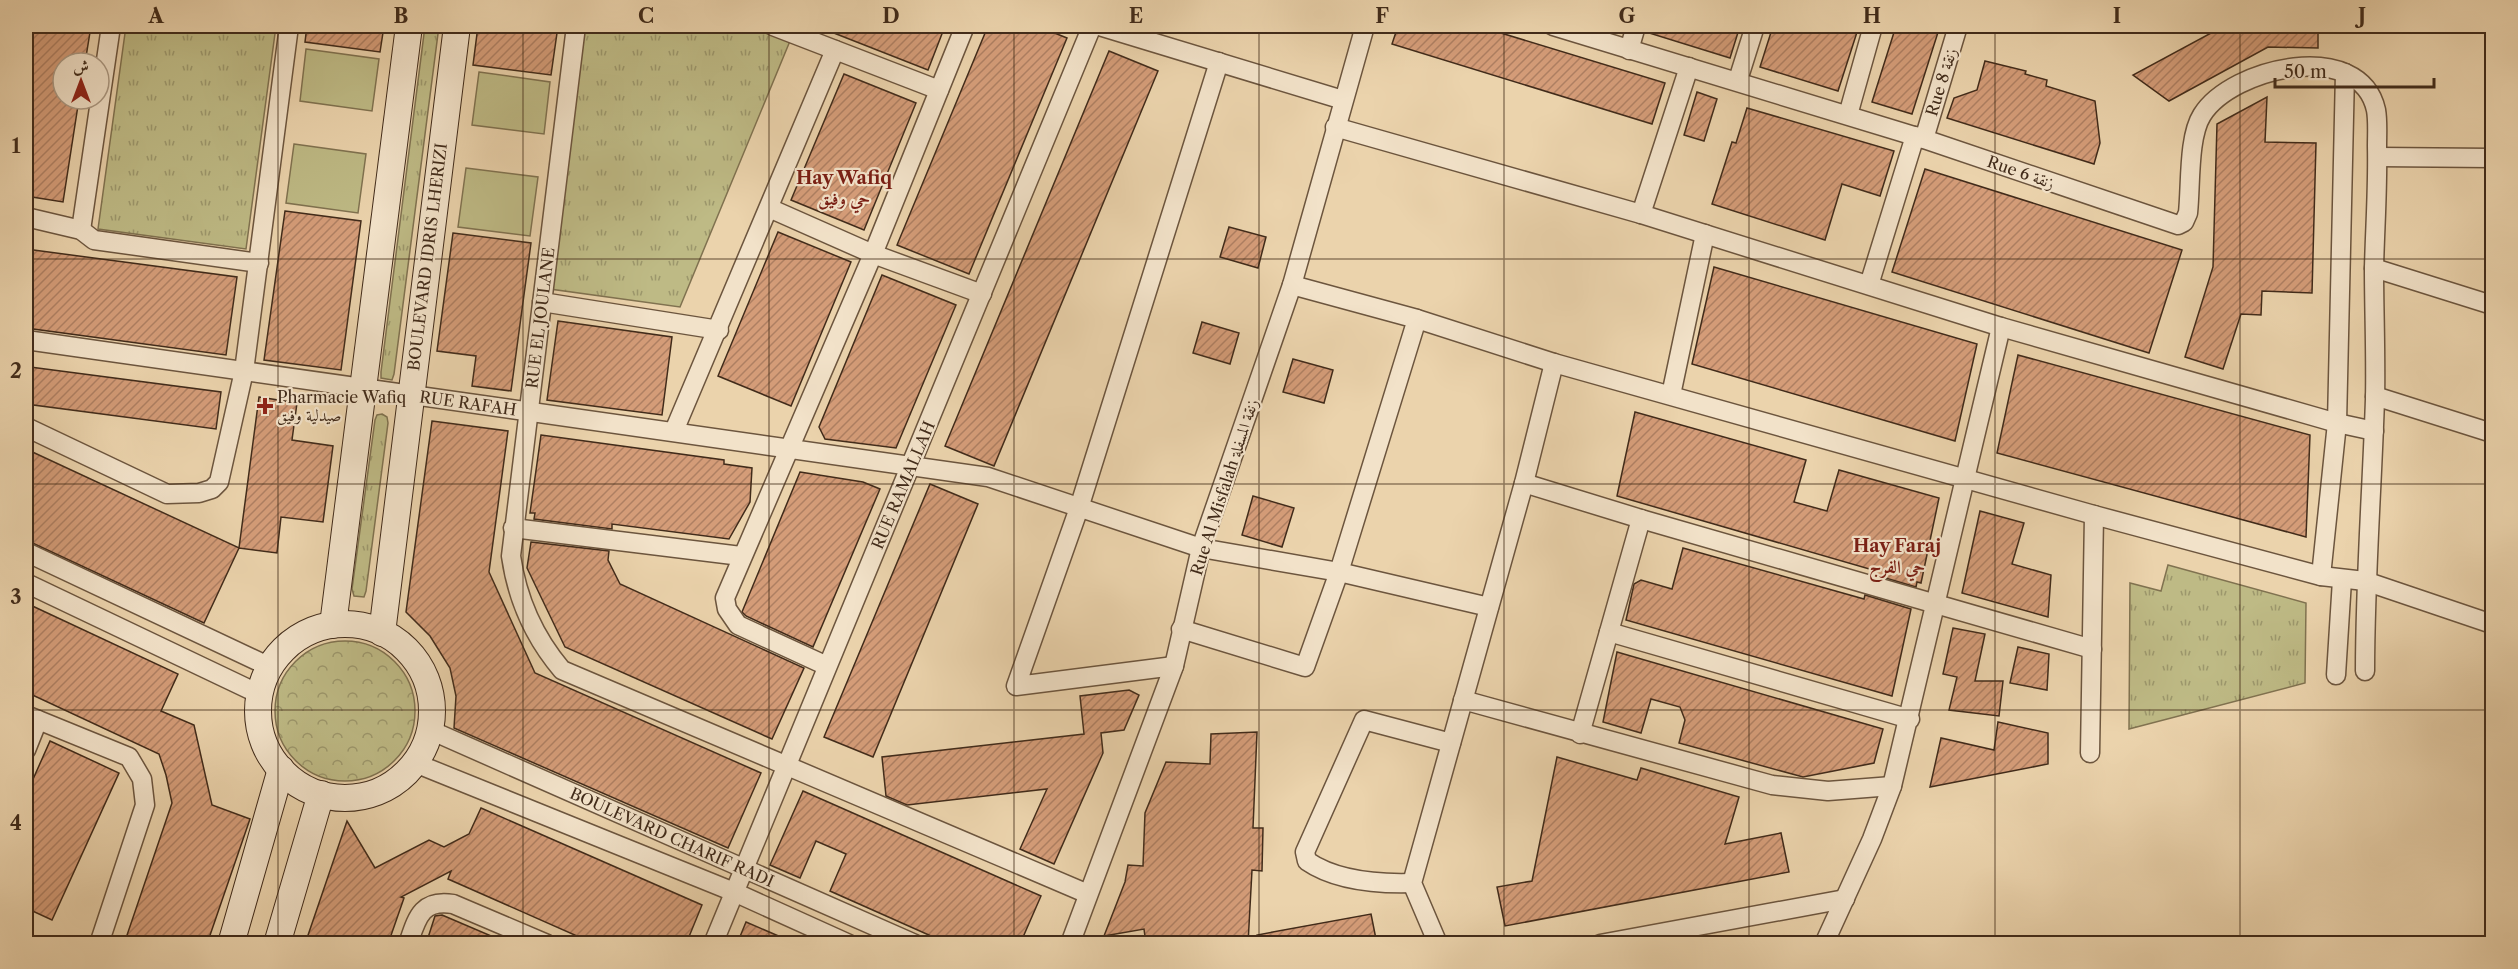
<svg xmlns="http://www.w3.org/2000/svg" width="2518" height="969" font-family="'Libre Caslon Text',Amiri,serif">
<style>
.grass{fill:url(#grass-tufts);stroke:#807250;stroke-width:1.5}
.forest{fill:url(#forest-crowns);stroke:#807250;stroke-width:1.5}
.garden{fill:#beba85;stroke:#807250;stroke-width:1.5}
.building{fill:url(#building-hatch);stroke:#412b1a;stroke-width:1.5}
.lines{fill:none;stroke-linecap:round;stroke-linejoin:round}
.street-casing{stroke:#6c553e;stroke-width:21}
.secondary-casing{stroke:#412b1a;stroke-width:28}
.street{stroke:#f2e2c9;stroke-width:18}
.secondary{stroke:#f2e2c9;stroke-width:26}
.grid{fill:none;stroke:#412b1a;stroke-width:1.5;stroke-opacity:0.55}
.poi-dot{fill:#8f2418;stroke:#f2e2c9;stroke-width:2}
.labels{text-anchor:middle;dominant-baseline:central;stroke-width:4.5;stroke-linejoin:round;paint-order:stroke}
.street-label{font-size:16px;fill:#412b1a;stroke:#f2e2c9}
.poi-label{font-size:16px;fill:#412b1a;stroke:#f2e2c9;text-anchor:start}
.neighbourhood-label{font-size:18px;font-weight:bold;fill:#7a1f14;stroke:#f2e2c9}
.neatline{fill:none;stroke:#412b1a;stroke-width:2}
.grid-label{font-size:20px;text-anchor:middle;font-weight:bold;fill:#412b1a}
</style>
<defs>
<pattern id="grass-tufts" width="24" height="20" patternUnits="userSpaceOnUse" patternTransform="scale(1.5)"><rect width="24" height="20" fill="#beba85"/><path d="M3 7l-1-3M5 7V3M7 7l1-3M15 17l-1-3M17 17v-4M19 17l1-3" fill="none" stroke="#9c976c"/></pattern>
<pattern id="forest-crowns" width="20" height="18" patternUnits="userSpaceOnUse" patternTransform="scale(1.5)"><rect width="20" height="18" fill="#beba85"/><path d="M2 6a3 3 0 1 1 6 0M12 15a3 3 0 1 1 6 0" fill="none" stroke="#9c976c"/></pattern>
<pattern id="building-hatch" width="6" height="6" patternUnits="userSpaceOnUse" patternTransform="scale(1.5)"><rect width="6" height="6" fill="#d49c78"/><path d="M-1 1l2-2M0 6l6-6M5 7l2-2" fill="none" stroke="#ae7f62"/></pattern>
</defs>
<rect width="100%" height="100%" fill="#ebd3ac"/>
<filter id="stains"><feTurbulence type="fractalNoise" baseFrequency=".00333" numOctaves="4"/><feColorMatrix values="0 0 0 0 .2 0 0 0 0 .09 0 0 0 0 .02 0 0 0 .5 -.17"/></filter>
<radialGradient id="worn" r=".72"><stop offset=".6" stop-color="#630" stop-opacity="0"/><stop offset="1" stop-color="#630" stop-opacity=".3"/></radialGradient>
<g class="grass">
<path d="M126 26H276L246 249 98 229Z"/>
<path d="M425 26H439L394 374 392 380 381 378V372Z"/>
<path d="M585 26H749L790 41 680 307 550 289Z"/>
<path d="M382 414 387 417 388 423 366 591 364 597 354 596 352 589 375 420 377 415Z"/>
<path d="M2168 565 2306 603 2305 683 2129 729 2130 583 2161 591Z"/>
</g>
<circle class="forest" cx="345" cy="711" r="70"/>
<g class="garden">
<path d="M306 49 379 59 372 111 300 101Z"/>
<path d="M479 72 550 82 544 134 472 125Z"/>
<path d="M294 144 366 154 358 213 286 203Z"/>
<path d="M466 168 538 177 530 236 458 227Z"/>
</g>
<g class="building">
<path d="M26 26H91L85 63H63V99H79L63 202 26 196V139L30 107 26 106Z"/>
<path d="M307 26H384L380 52 305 42Z"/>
<path d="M478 26H558L551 75 473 65Z"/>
<path d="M816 26H945L928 70Z"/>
<path d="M988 26H1037L1067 38 969 274 897 245Z"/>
<path d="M1398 26H1478L1665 83 1652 124 1392 44Z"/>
<path d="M1647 26H1740L1730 58 1646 32Z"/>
<path d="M1773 26H1859L1838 91 1760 67Z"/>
<path d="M1896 26H1940L1912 114 1872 102Z"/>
<path d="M2224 26H2318V48L2268 47 2169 101 2133 75Z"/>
<path d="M1109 51 1158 71 994 466 945 446Z"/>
<path d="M1985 61 2026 71 2025 74 2047 80 2046 86 2095 101 2100 143 2094 164 1947 118 1954 98 1977 90Z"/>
<path d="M844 74 916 103 864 230 791 200Z"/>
<path d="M1697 92 1717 99 1704 141 1684 135Z"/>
<path d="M2267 97 2265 142 2316 143 2312 293 2262 291 2261 315 2241 314 2223 369 2185 357 2213 267 2217 124Z"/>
<path d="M1747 108 1894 151 1880 196 1842 184 1825 240 1712 204 1732 142 1736 143Z"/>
<path d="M1925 169 2182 250 2149 353 1892 272Z"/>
<path d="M285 211 361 221 341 370 264 360Z"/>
<path d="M1229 227 1266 237 1258 268 1220 257Z"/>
<path d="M778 232 851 262 791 406 718 376Z"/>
<path d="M453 233 531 243 511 391 472 386 476 356 437 351Z"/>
<path d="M26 249 237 277 226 355 26 328Z"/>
<path d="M1714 267 1977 344 1955 441 1692 364Z"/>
<path d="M882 275 956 305 896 448 825 439 819 427Z"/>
<path d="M558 321 672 337 662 415 547 400Z"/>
<path d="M1202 322 1239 333 1230 364 1193 353Z"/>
<path d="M2018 355 2310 435 2306 537 1997 453Z"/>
<path d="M1293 359 1333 370 1324 403 1283 392Z"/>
<path d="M30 367 221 392 216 429 26 404Z"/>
<path d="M259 397 297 403 292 440 333 446 323 522 281 517 277 553 239 548 204 623 26 540V449L239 548Z"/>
<path d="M1635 412 1806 460 1794 502 1827 511 1839 470 1939 498 1921 583 1917 582 1916 587 1872 574 1873 570 1617 496Z"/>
<path d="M432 421 508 431 489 572 535 673 761 773 728 848 454 728 456 696 450 668 430 636 406 612Z"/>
<path d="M541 435 724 460V464L752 468 750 502 729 539 612 524V529L534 519 535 513H530Z"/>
<path d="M800 472 863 482 880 489 813 647 746 616 742 612Z"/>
<path d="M930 484 978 504 873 757 824 737Z"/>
<path d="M1253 496 1294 508 1282 547 1242 535Z"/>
<path d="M1980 511 2024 523 2012 564 2051 575 2048 617 1962 593Z"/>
<path d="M531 542 609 551 608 560 620 584 804 668 772 739 565 647 527 568Z"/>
<path d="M1683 548 1864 599 1865 595 1911 609 1892 696 1626 620 1634 584 1641 580 1672 589Z"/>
<path d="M26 603 178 674 161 711 194 725 212 805 250 819 207 944H124L172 803 166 775 159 754 26 692Z"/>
<path d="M1953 628 1985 634 1975 681H2003L1999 716 1949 710 1957 677 1943 674Z"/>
<path d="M2018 647 2049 654 2047 690 2010 683Z"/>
<path d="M1617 652 1883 729 1874 763 1803 777 1679 743 1685 720 1680 707 1651 699 1641 733 1603 722Z"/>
<path d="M1129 690 1139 695 1124 730 1101 733 1103 753 1054 864 1020 849 1047 789 907 805 886 796 882 757 1084 734 1080 696Z"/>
<path d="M1998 722 2048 733V764L1930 787 1941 738 1994 750Z"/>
<path d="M1257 732 1253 828H1263L1262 871 1252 870 1248 944H1146L1144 929 1104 936 1125 882 1128 865 1143 866 1145 813 1166 762 1210 764 1211 734Z"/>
<path d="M50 741 119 773 52 920 26 908V795Z"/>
<path d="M1557 757 1637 780 1641 768 1739 797 1725 844 1781 833 1789 872 1505 926 1497 887 1532 881Z"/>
<path d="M803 791 1041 896 1020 944H949L830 891 846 854 816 841 800 878 770 865Z"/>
<path d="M481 808 702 905 686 944H595L448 879 451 871 401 897 404 898 388 944H305L347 821 375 868 429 840 444 847 469 834Z"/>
<path d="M1371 914 1377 944H1258L1257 935Z"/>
<path d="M442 915 510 944H426L435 916Z"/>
<path d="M746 922 797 944H737Z"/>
</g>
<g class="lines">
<g class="street-casing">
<g id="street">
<path d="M576 26 511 556C517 598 534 637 562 670L1088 894"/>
<path d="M773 26 939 90"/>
<path d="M1099 26 1343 100"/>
<path d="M1553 26 1924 139 2178 225 2184 222 2188 213C2191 185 2188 137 2202 115 2232 67 2360 38 2376 110 2378 121 2377 134 2377 146 2378 187 2375 227 2374 268 2374 312 2376 356 2375 399 2372 490 2365 580 2365 671"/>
<path d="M1629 50 1636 26"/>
<path d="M1738 80 1755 26"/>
<path d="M1848 115 1873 26"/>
<path d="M1335 127 1641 214 2001 327 2337 423 2374 431"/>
<path d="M1924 139 1958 26"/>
<path d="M2378 157 2492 158"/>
<path d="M769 208 873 254 982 294"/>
<path d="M1641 214 1689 67"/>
<path d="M26 217 81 230 94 240 259 263"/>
<path d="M81 230 111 26"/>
<path d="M2374 268 2492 305"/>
<path d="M1869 285 1915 136"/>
<path d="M542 302 719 330"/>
<path d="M1417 319 1554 363 2094 515 2321 576 2365 581 2492 624"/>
<path d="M26 340 988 477 1201 548 1339 572 1489 607"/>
<path d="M1671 395 1705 234"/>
<path d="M2375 396 2492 433"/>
<path d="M26 427 167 494 199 493 212 489 219 482 244 371 289 26"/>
<path d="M674 431 835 50"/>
<path d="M1524 483 1641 519 2092 649"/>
<path d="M513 528 741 556"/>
<path d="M26 552 270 667"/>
<path d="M2321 576 2337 423 2345 73"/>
<path d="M26 583 259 694"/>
<path d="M1181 629 1305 667 1339 572 1417 319 1292 285"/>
<path d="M1609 632 1910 719"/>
<path d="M827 666 738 625 727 609 725 598 873 254 965 26"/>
<path d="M1174 666 1016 686 1079 508 1219 62"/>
<path d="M2336 675 2342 580"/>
<path d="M1463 700 1772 785 1828 791 1892 786"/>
<path d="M26 715 129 757 142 779 145 805 99 944"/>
<path d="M430 730 915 944"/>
<path d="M1580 734 1641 519"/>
<path d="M26 750 38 720"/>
<path d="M2090 753 2094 515"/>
<path d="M415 763 734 892 849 944"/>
<path d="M1412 883C1378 884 1336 881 1307 861L1305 852 1364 720 1451 743"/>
<path d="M408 944C417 918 421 899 453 904L547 944"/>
<path d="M713 944 1092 26"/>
<path d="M1070 944 1174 666 1201 548 1292 285 1365 26"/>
<path d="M1438 944 1412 883 1524 483 1554 363"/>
<path d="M1600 944 1845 899"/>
<path d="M1824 944 1872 839 1892 786 2001 327"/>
</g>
</g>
<g class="secondary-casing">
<g id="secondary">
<circle cx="345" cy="711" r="87"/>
<path d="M333 625 409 26"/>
<path d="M382 633 457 26"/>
<path d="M231 944 281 769"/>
<path d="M277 944 321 794"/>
</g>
</g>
<use href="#street" class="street"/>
<use href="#secondary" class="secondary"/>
</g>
<path class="grid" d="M278 26V944M523 26V944M769 26V944M1014 26V944M1259 26V944M1504 26V944M1749 26V944M1995 26V944M2240 26V944M26 259H2492M26 484H2492M26 710H2492"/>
<path class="poi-dot" d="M262 397h6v6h6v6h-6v6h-6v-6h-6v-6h6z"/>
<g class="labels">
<g class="street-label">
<text transform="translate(1941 82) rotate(-73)">Rue 8 زنقة</text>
<text transform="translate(2021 172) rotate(19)">Rue 6 زنقة</text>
<text transform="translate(427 257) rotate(-83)">BOULEVARD IDRIS LHERIZI</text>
<text transform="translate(540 318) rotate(-83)">RUE EL JOULANE</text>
<text transform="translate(468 403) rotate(8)">RUE RAFAH</text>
<text transform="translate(903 485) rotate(-67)">RUE RAMALLAH</text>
<text transform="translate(1224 487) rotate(-72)">Rue Al Misfalah زنقة المسفلة</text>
<text transform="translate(672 837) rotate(24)">BOULEVARD CHARIF RADI</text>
</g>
<g class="poi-label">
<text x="277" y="397">Pharmacie Wafiq<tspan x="277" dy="18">صيدلية وفيق</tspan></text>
</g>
<g class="neighbourhood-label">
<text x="844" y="178">Hay Wafiq<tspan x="844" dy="21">حي وفيق</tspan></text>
<text x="1897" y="546">Hay Faraj<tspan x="1897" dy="21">حي الفرج</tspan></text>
</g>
</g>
<rect width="2518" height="969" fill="none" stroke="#ebd3ac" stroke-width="66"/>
<g transform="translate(81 81)"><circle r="28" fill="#f2e2c9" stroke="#ab9983" stroke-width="1.5"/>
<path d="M0-4.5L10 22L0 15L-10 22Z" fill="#8f2418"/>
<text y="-9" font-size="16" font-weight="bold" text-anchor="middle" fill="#412b1a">ش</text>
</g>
<path d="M2275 78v9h159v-9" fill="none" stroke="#412b1a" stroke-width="3"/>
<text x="2284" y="78" font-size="18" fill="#412b1a" stroke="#f2e2c9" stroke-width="4.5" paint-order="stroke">50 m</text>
<rect x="33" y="33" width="2452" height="903" class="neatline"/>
<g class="grid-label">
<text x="156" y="23">A</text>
<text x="401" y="23">B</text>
<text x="646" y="23">C</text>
<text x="891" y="23">D</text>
<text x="1136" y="23">E</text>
<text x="1382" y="23">F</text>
<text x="1627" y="23">G</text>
<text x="1872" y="23">H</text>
<text x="2117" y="23">I</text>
<text x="2362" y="23">J</text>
<text x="16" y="153">1</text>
<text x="16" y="378">2</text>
<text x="16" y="604">3</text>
<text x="16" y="830">4</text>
</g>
<rect width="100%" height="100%" filter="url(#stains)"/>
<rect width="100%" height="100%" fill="url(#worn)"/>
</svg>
